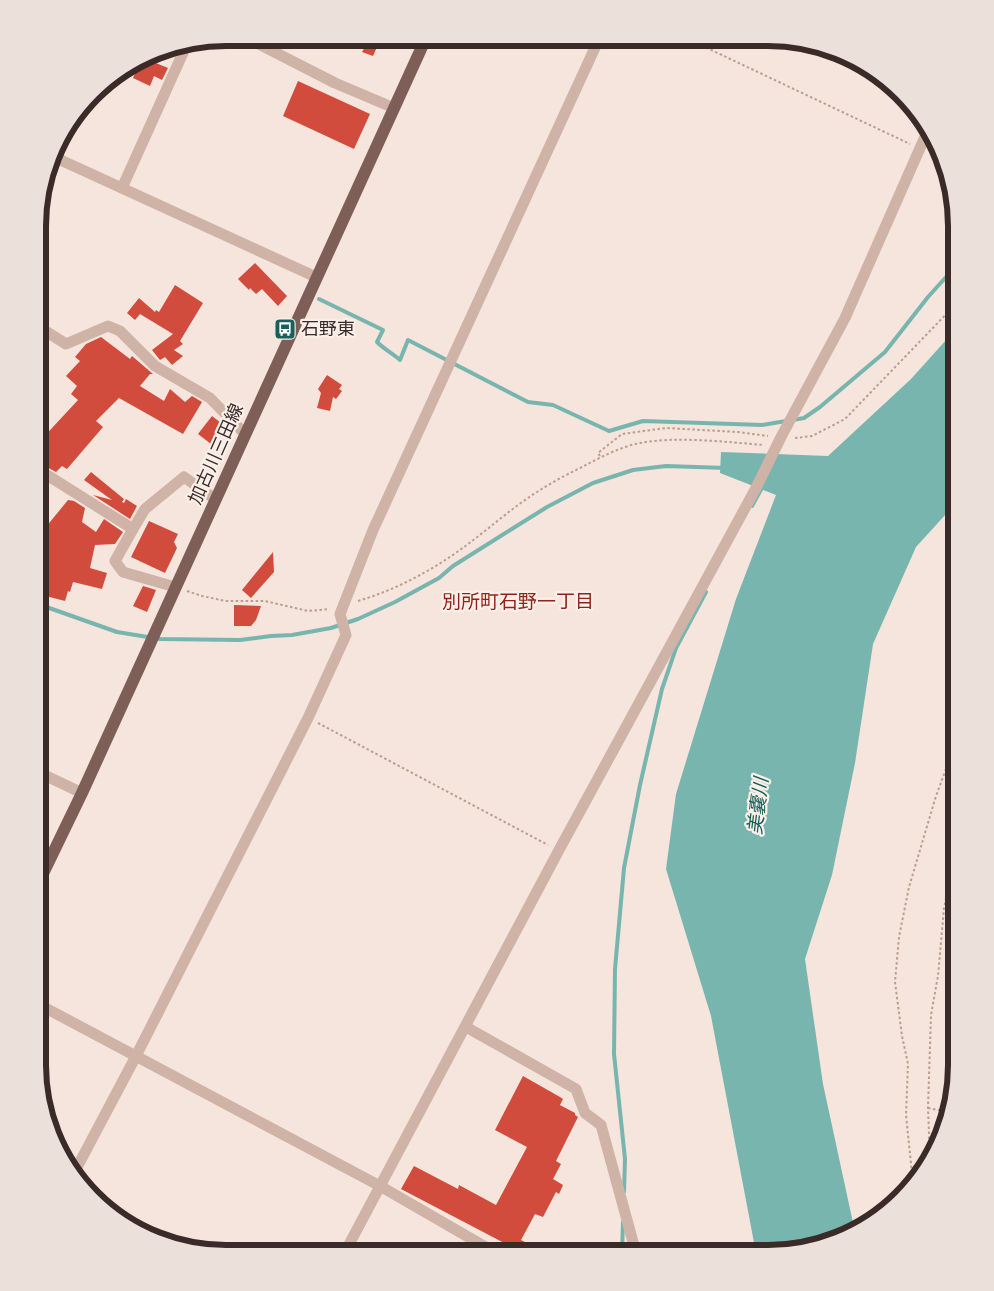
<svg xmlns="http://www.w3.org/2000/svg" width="994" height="1291" font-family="Montserrat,'Noto Sans JP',sans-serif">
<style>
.water{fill:#78b5af}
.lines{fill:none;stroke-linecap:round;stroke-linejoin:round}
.stream{stroke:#78b5af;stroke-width:4}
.building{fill:#d24c3d}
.path{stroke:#ba9c90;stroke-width:2;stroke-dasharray:2.5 2.5;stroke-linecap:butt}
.minor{stroke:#ceb3a6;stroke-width:11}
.primary{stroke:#7d5f57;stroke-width:12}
.labels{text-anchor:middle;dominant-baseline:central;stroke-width:4.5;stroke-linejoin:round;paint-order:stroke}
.poi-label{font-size:18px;fill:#3a2b28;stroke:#fbf0e9;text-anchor:start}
.street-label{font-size:18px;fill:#3a2b28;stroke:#fbf0e9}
.neighbourhood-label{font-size:19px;fill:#912418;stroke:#fbf0e9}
.water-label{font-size:19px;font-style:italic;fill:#19605a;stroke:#fbf0e9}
.rim{fill:none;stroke:#3a2b28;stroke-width:6}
</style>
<rect width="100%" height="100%" fill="#f5e5dc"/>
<path class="water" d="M956 329V503L916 547 873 644 855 763 832 875 805 959 823 1084 855 1232 851 1234 768 1253H756L711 1016 666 869 676 794 736 599 776 495 720 473 721 452 828 456 911 379Z"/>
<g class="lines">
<g class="stream">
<path d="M319 299 383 330 377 342C384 349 392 353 400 360L408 340 528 402 553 405 609 431 643 421 762 425 786 421"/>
<path d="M793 420 804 418 820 407 885 352 928 297 956 266"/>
<path d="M752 506 763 486"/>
<path d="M38 604 117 632 160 639 240 640 271 636 292 635 331 628 358 619 395 602 439 578 453 566 547 507 593 483 633 470 666 466 726 468"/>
<path d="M624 1192 625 1159 614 1054 615 969 624 868 640 785 662 689 676 648 706 592"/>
<path d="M622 1253 623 1222"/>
</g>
</g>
<g class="building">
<path d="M367 43 377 47 373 56 362 52Z"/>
<path d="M146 59 168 68 162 80 154 76 150 86 133 78 140 62Z"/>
<path d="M298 81 370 114 354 149 283 116Z"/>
<path d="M255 263 287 296 278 306 262 289 256 294 250 288 249 290 238 279Z"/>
<path d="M175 285 203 303 180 341 183 344 174 350 183 356 172 365 165 357 160 360 152 350 173 334 140 314 135 320 127 313 139 298 155 312 156 310 159 312Z"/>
<path d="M101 337 130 359 132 356 153 374H150L140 386 164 401 170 389 185 402 192 396 202 402 183 434 119 398 96 421 103 427 67 469 62 466 56 472 39 463V442L78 400 71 394 77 386 66 376 80 361 75 357 86 344Z"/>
<path d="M327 375 342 385 339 389 342 391 336 399 333 397 330 411 317 408 321 393 318 389Z"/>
<path d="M212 416 225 426 211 444 198 434Z"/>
<path d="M91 472 124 499 122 502 124 503 126 499 137 506 130 519 93 495 112 500 84 480Z"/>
<path d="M68 500 74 501 85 508 82 522 96 532 104 519 123 532 115 544 95 545 90 568 107 573 102 589 73 582 70 592 68 591 65 601 38 594V570H40L49 535 41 533Z"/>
<path d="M149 521 178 534 174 542 177 548 165 573 131 557Z"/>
<path d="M273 552 274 572 251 598 242 590Z"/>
<path d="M143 586 156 590 147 612 133 606Z"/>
<path d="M234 605 261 606 256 620 251 626H234Z"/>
<path d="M523 1076 560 1097 563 1099 560 1105 575 1113V1115L578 1117 556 1161 561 1164 553 1179 563 1185 559 1194 556 1192 543 1217 535 1214 521 1240 533 1246 530 1253H524L508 1245 401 1189 414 1166 458 1189 459 1185 496 1205 527 1147 495 1130Z"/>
</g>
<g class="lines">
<g class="path">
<path d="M688 39 910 144"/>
<path d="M795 438 812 436 845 419 956 304"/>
<path d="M600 456 598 453 622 434 666 428 738 432 768 436"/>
<path d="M187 591 202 596 226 601H265L308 611 329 609"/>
<path d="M358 601C398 589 435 569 468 544 491 527 513 507 537 492 552 482 568 474 584 466 601 457 620 447 640 443 677 436 726 442 764 445"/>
<path d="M318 723 548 845"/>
<path d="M928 1108 949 1112"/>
<path d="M930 1159 928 1108 931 1015 938 976 944 908 950 878 956 859"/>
<path d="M913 1183 906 1115 908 1064 902 1036 895 982 899 937 909 887 936 796 956 742"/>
</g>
<g class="minor">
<path d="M247 38 335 83 394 108"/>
<path d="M54 157 316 277"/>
<path d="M122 188 187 44"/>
<path d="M39 327 66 344 108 326 120 331 155 366 210 398 245 434"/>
<path d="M39 470 133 529 115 561 123 572 175 587"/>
<path d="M133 529 145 509 184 477 215 499"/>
<path d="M38 772 82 793"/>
<path d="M38 1004 380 1186 496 1253"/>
<path d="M466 1027 576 1089 585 1113 601 1125 636 1253"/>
<path d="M74 1173 136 1056 308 718 346 635 340 614 373 530 599 39"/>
<path d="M345 1252 559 850 756 488 781 437 845 318 928 130"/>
</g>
<path class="primary" d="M38 884 82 793 426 38"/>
</g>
<defs>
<g id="bus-square" transform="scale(1.125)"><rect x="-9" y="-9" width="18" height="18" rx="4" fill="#19605a" stroke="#fbf0e9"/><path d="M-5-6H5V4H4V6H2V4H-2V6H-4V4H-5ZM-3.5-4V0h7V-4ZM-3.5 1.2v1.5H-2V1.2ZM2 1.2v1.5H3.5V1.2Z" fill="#fff"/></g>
</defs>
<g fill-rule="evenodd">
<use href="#bus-square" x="285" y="329"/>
</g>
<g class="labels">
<g class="poi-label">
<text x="301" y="329">石野東</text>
</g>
<g class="street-label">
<text transform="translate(216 454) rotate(-66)">加古川三田線</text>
</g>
<g class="neighbourhood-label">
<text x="518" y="601">別所町石野一丁目</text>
</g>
<g class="water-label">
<text transform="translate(758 806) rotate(-83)">美嚢川</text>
</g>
</g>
<path d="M0 0H994V1291H0ZM226 46H768A180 180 0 0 1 948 226V1065A180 180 0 0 1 768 1245H226A180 180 0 0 1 46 1065V226A180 180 0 0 1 226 46Z" fill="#ece0da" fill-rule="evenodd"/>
<path class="rim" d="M226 46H768A180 180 0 0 1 948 226V1065A180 180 0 0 1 768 1245H226A180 180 0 0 1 46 1065V226A180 180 0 0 1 226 46Z"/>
</svg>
